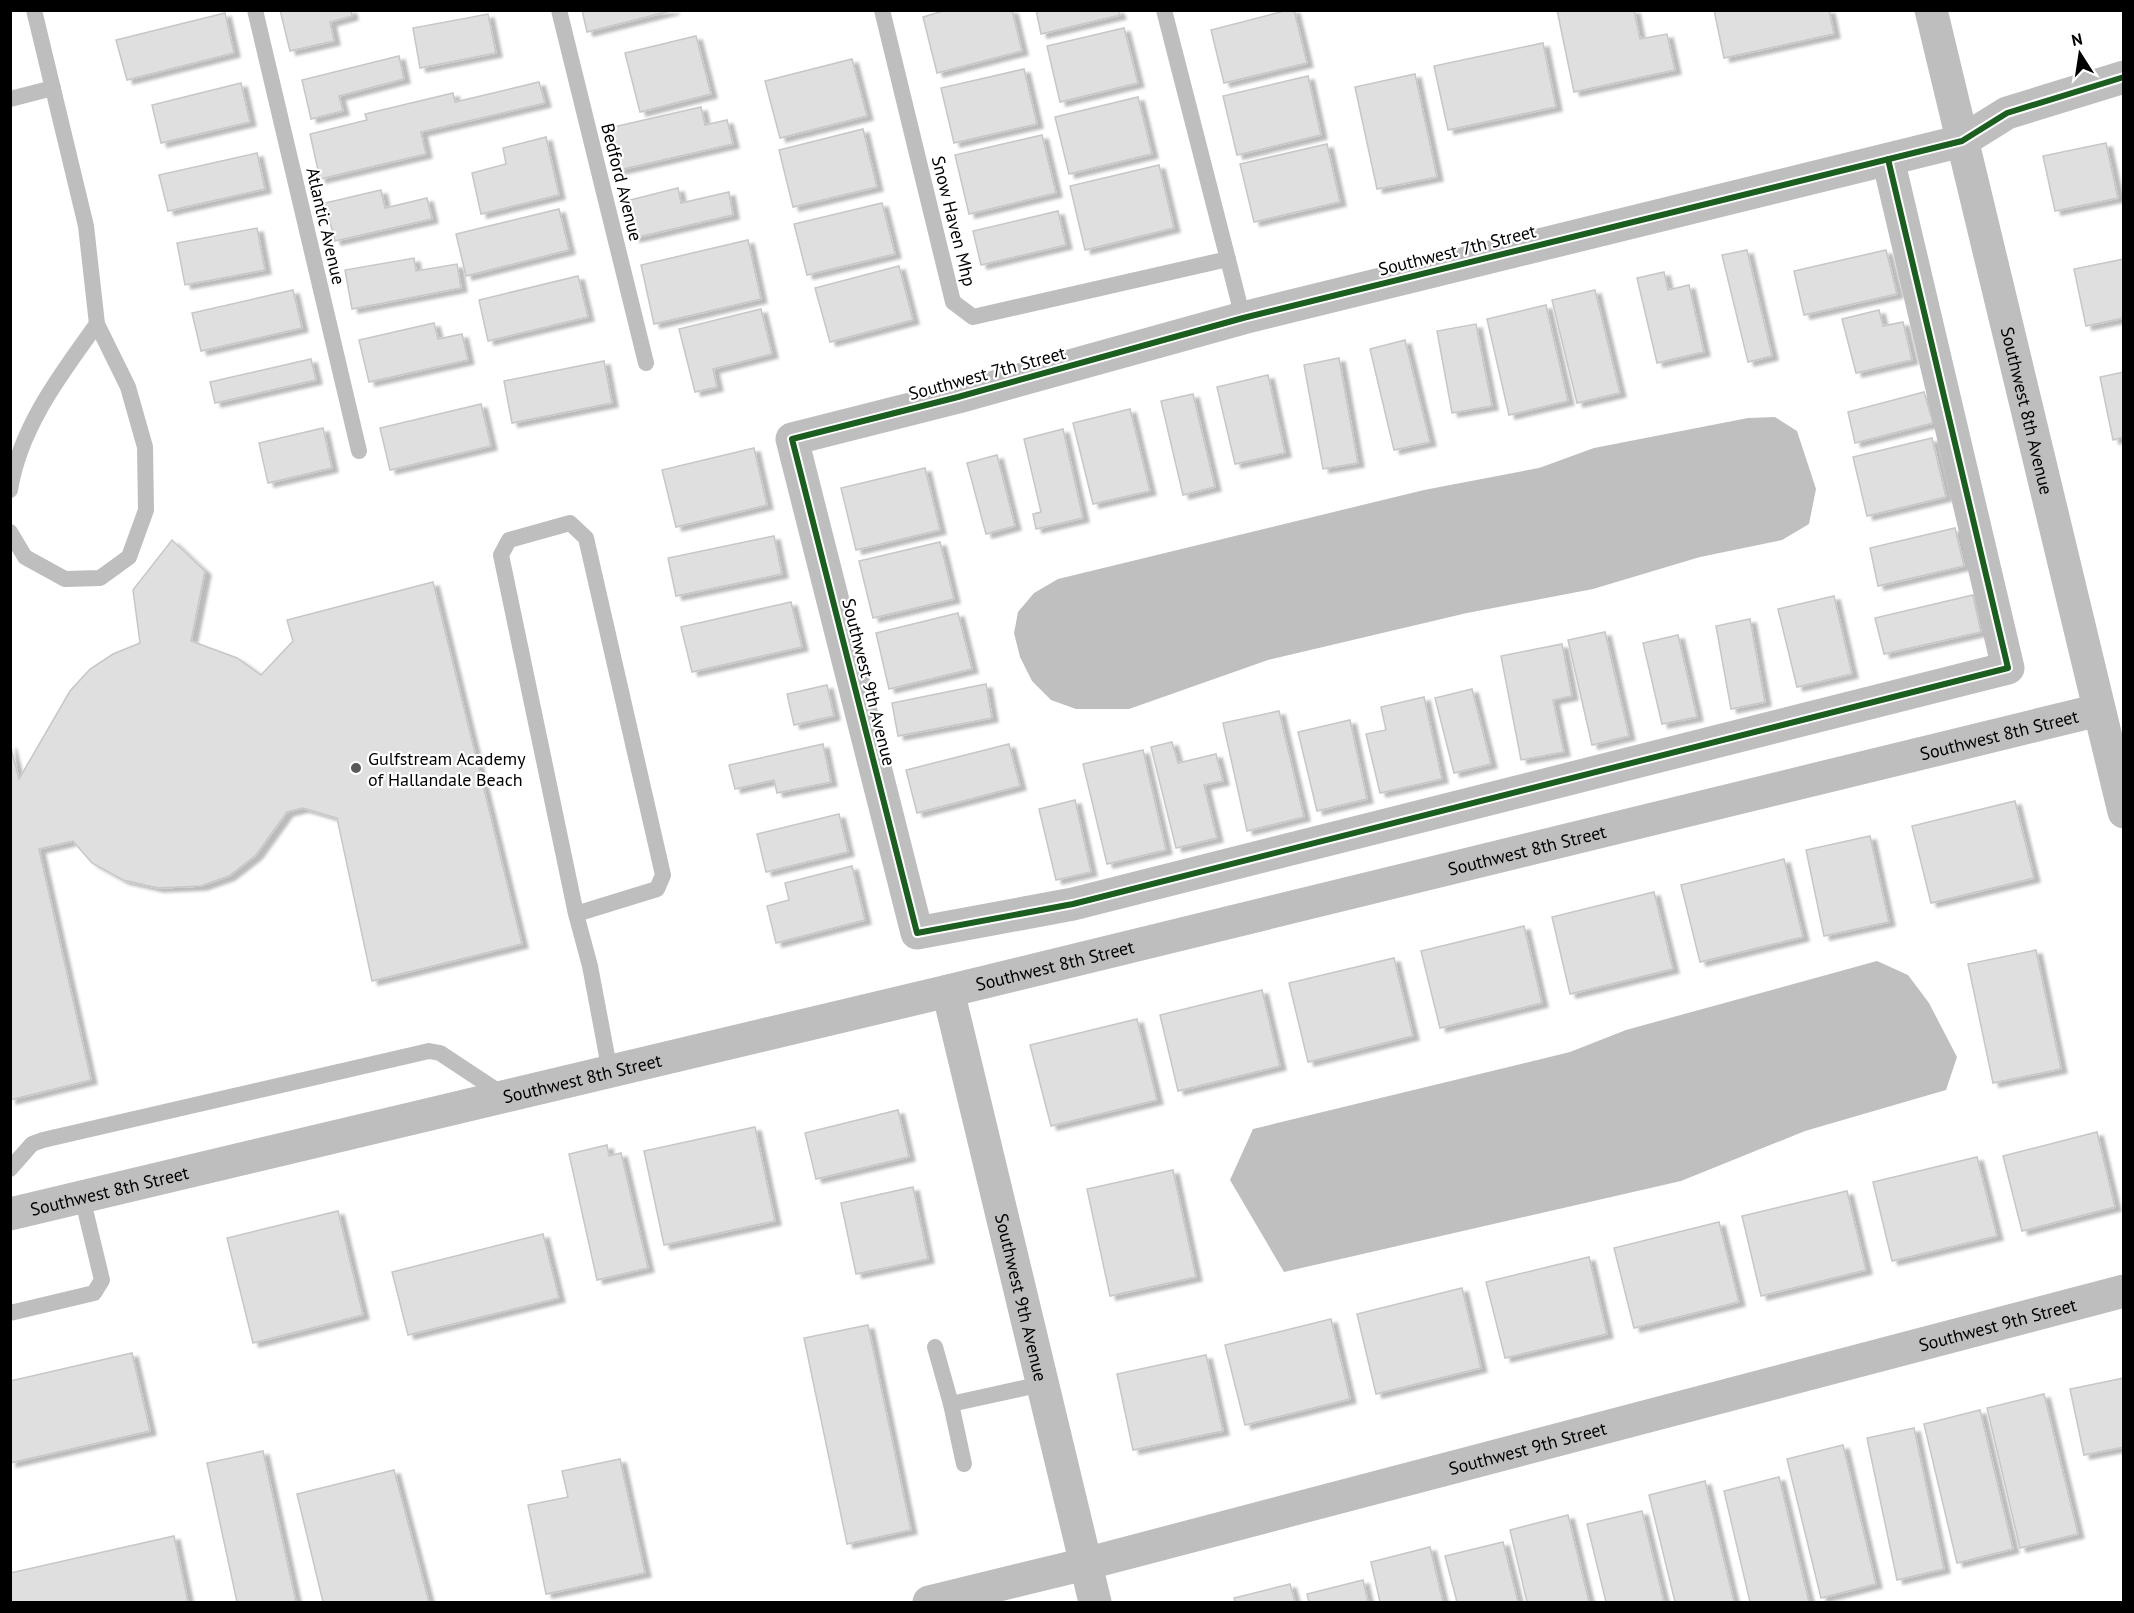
<svg xmlns="http://www.w3.org/2000/svg" width="2134" height="1613" font-family="'PT Sans',sans-serif">
<style>
.water{fill:#bfbfbf}
.building{fill:#dfdfdf;stroke:#c7c7c7;stroke-width:1.5;filter:url(#shadow)}
.lines{fill:none;stroke-linecap:round;stroke-linejoin:round}
.service{stroke:#bebebe;stroke-width:16}
.minor{stroke:#bebebe;stroke-width:33}
.tertiary{stroke:#bebebe;stroke-width:33}
.cycleway-casing{stroke:#fff;stroke-width:10}
.cycleway{stroke:#1b5e20;stroke-width:6}
.poi-dot{fill:#595959;stroke:#fff;stroke-width:2}
.labels{text-anchor:middle;dominant-baseline:central;stroke-width:4.5;stroke-linejoin:round;paint-order:stroke}
.street-label{font-size:18px;fill:#000;stroke:#fff}
.poi-label{font-size:18px;fill:#000;stroke:#fff;text-anchor:start}
</style>
<defs>
<filter id="shadow"><feDropShadow dx="6" dy="4" stdDeviation="1.5" flood-color="#0004"/></filter>
</defs>
<rect width="100%" height="100%" fill="#fff"/>
<g class="water">
<path d="M1775 417 1797 431 1816 489 1809 524 1782 540 1700 557 1593 589 1467 613 1268 660 1129 709H1076L1051 700 1032 681 1020 657 1014 633 1018 612 1034 593 1058 579 1424 490 1539 468 1594 448 1748 418Z"/>
<path d="M1877 961 1908 975 1929 1003 1957 1057 1946 1090 1805 1131 1681 1181 1284 1272 1230 1180 1253 1129 1570 1052 1626 1030Z"/>
</g>
<g class="building">
<path d="M280 10H351L352 16 330 22 334 41 290 51Z"/>
<path d="M582 10H674L587 32Z"/>
<path d="M946 10H1012L1022 51 937 73 923 17Z"/>
<path d="M1036 10H1118L1120 15 1041 34Z"/>
<path d="M1288 10H1294L1307 63 1224 83 1211 30Z"/>
<path d="M1557 10H1634L1640 39 1667 34 1675 70 1574 92Z"/>
<path d="M1714 10H1829L1834 34 1724 58Z"/>
<path d="M225 13 234 53 127 80 116 40Z"/>
<path d="M488 14 496 53 420 68 413 28Z"/>
<path d="M1124 28 1138 83 1060 102 1047 46Z"/>
<path d="M696 36 711 94 640 112 625 53Z"/>
<path d="M1543 43 1556 107 1448 130 1434 66Z"/>
<path d="M399 56 404 79 339 96 343 111 311 119 302 80Z"/>
<path d="M852 59 867 116 780 138 765 81Z"/>
<path d="M1024 69 1037 124 954 143 941 88Z"/>
<path d="M1415 74 1437 177 1377 189 1355 87Z"/>
<path d="M1308 76 1321 135 1237 155 1223 96Z"/>
<path d="M539 82 545 103 421 132 426 154 320 179 310 134 367 120 365 114 453 93 455 102Z"/>
<path d="M241 83 250 122 161 143 152 105Z"/>
<path d="M1138 97 1152 154 1069 174 1055 117Z"/>
<path d="M701 107 705 125 727 120 733 144 619 170 609 128Z"/>
<path d="M863 129 877 187 793 207 779 150Z"/>
<path d="M1042 135 1056 193 969 214 955 155Z"/>
<path d="M546 137 559 195 481 214 472 173 506 164 503 148Z"/>
<path d="M2106 143 2118 198 2055 211 2043 156Z"/>
<path d="M1327 144 1340 202 1254 222 1240 164Z"/>
<path d="M257 153 265 189 168 211 159 175Z"/>
<path d="M1159 165 1174 228 1085 250 1070 186Z"/>
<path d="M678 188 681 203 729 192 733 215 634 238 626 201Z"/>
<path d="M381 190 385 208 427 198 432 219 335 241 325 203Z"/>
<path d="M882 203 895 254 807 275 794 224Z"/>
<path d="M559 209 569 250 466 276 456 234Z"/>
<path d="M1058 211 1066 245 981 265 973 231Z"/>
<path d="M257 228 265 270 185 285 177 243Z"/>
<path d="M748 240 761 299 654 324 641 265Z"/>
<path d="M1747 250 1772 356 1748 362 1722 255Z"/>
<path d="M1886 250 1897 294 1804 315 1794 271Z"/>
<path d="M414 258 416 271 457 264 461 288 352 309 345 270Z"/>
<path d="M2124 259V318L2086 326 2074 269Z"/>
<path d="M899 266 913 320 830 342 815 288Z"/>
<path d="M1664 272 1668 290 1689 285 1704 352 1657 363 1637 278Z"/>
<path d="M578 276 588 317 488 341 479 300Z"/>
<path d="M293 290 302 328 201 351 192 313Z"/>
<path d="M1595 290 1620 393 1577 403 1552 300Z"/>
<path d="M1546 305 1568 401 1509 415 1487 319Z"/>
<path d="M761 309 772 354 713 369 717 387 695 392 679 329Z"/>
<path d="M1879 310 1883 326 1903 322 1912 360 1856 373 1842 319Z"/>
<path d="M434 323 438 339 462 334 468 360 369 382 359 340Z"/>
<path d="M1476 324 1492 406 1452 413 1437 331Z"/>
<path d="M1405 340 1430 442 1394 450 1370 349Z"/>
<path d="M1339 358 1358 463 1323 469 1304 365Z"/>
<path d="M311 359 316 380 215 403 210 382Z"/>
<path d="M604 361 612 403 512 423 504 381Z"/>
<path d="M2124 372V437L2113 440 2100 377Z"/>
<path d="M1268 375 1285 453 1235 464 1217 387Z"/>
<path d="M1924 392 1933 423 1855 443 1848 412Z"/>
<path d="M1193 394 1215 487 1183 495 1161 401Z"/>
<path d="M481 404 491 446 390 470 380 428Z"/>
<path d="M1130 409 1150 491 1093 504 1073 423Z"/>
<path d="M323 428 332 468 268 483 259 443Z"/>
<path d="M1063 429 1083 518 1036 529 1033 514 1041 512 1024 439Z"/>
<path d="M1932 438 1946 497 1867 516 1853 457Z"/>
<path d="M754 448 767 505 676 527 662 470Z"/>
<path d="M997 455 1015 526 986 534 967 463Z"/>
<path d="M925 468 940 530 856 550 841 488Z"/>
<path d="M1955 528 1964 566 1878 586 1870 548Z"/>
<path d="M774 536 782 574 676 596 668 558Z"/>
<path d="M172 540 205 571 191 641 237 658 261 675 293 641 287 620 433 582 522 944 372 981 337 818 303 808 287 812 256 855 229 876 201 886 158 888 123 880 92 863 73 841 39 849 91 1080 10 1100V744L19 779 70 691 90 669 113 654 140 643 133 590Z"/>
<path d="M940 542 954 599 873 618 859 561Z"/>
<path d="M1973 595 1981 632 1884 654 1875 618Z"/>
<path d="M1834 596 1852 674 1797 687 1778 609Z"/>
<path d="M791 602 802 647 692 672 681 627Z"/>
<path d="M958 613 972 669 889 689 876 633Z"/>
<path d="M1750 619 1765 702 1731 709 1716 626Z"/>
<path d="M1605 632 1629 736 1592 745 1568 640Z"/>
<path d="M1678 635 1697 717 1662 724 1643 643Z"/>
<path d="M1562 644 1572 696 1553 700 1564 752 1521 760 1501 656Z"/>
<path d="M986 684 992 718 898 736 892 703Z"/>
<path d="M827 685 834 716 794 725 787 694Z"/>
<path d="M1472 689 1491 764 1454 773 1435 698Z"/>
<path d="M1424 697 1442 779 1380 793 1366 734 1386 730 1381 707Z"/>
<path d="M1279 711 1304 817 1247 831 1223 723Z"/>
<path d="M1350 720 1367 799 1317 811 1298 732Z"/>
<path d="M1172 742 1178 763 1216 754 1223 781 1204 785 1217 838 1176 848 1151 747Z"/>
<path d="M823 744 831 782 777 793 774 780 735 789 729 765Z"/>
<path d="M1009 744 1020 786 917 813 906 770Z"/>
<path d="M1143 750 1166 850 1107 864 1083 764Z"/>
<path d="M1075 800 1091 872 1056 880 1039 809Z"/>
<path d="M2015 801 2034 878 1931 903 1912 826Z"/>
<path d="M839 814 848 852 766 872 757 834Z"/>
<path d="M1870 836 1889 922 1824 936 1806 850Z"/>
<path d="M1784 859 1803 937 1700 962 1681 885Z"/>
<path d="M852 866 865 920 776 943 767 906 789 900 785 883Z"/>
<path d="M1654 892 1673 969 1570 994 1552 917Z"/>
<path d="M1524 926 1542 1003 1440 1028 1421 951Z"/>
<path d="M2036 950 2061 1069 1993 1083 1968 964Z"/>
<path d="M1394 958 1413 1036 1308 1062 1289 983Z"/>
<path d="M1262 990 1280 1066 1178 1091 1160 1015Z"/>
<path d="M1137 1019 1157 1100 1051 1126 1030 1045Z"/>
<path d="M898 1110 909 1157 816 1179 805 1133Z"/>
<path d="M755 1127 775 1221 664 1245 644 1151Z"/>
<path d="M2097 1132 2115 1207 2022 1231 2003 1156Z"/>
<path d="M607 1145 609 1156 621 1153 648 1268 597 1280 569 1154Z"/>
<path d="M1977 1157 1997 1236 1892 1261 1873 1182Z"/>
<path d="M1173 1170 1196 1277 1110 1296 1087 1189Z"/>
<path d="M913 1187 928 1259 856 1274 841 1203Z"/>
<path d="M1847 1191 1866 1270 1761 1296 1742 1216Z"/>
<path d="M338 1211 363 1315 253 1343 227 1238Z"/>
<path d="M1719 1222 1739 1302 1634 1328 1614 1248Z"/>
<path d="M543 1234 559 1298 408 1335 392 1272Z"/>
<path d="M1589 1257 1607 1334 1505 1358 1486 1282Z"/>
<path d="M1462 1288 1481 1368 1376 1394 1357 1314Z"/>
<path d="M1331 1319 1350 1399 1245 1425 1225 1345Z"/>
<path d="M868 1325 911 1530 847 1544 804 1338Z"/>
<path d="M132 1353 150 1431 10 1463V1381Z"/>
<path d="M1206 1355 1223 1431 1133 1450 1117 1374Z"/>
<path d="M2124 1378V1447L2084 1455 2070 1389Z"/>
<path d="M2044 1394 2078 1534 2020 1548 1987 1408Z"/>
<path d="M1980 1410 2013 1549 1957 1563 1924 1424Z"/>
<path d="M1914 1428 1944 1569 1897 1580 1867 1438Z"/>
<path d="M1843 1445 1876 1584 1821 1598 1787 1459Z"/>
<path d="M263 1451 296 1602H237L207 1463Z"/>
<path d="M620 1459 645 1573 546 1594 528 1505 568 1497 562 1471Z"/>
<path d="M394 1470 429 1602H323L297 1494Z"/>
<path d="M1779 1477 1809 1602H1750L1724 1491Z"/>
<path d="M1705 1481 1734 1602H1675L1649 1495Z"/>
<path d="M1642 1511 1664 1602H1606L1587 1524Z"/>
<path d="M1568 1515 1589 1602H1527L1510 1530Z"/>
<path d="M174 1536 188 1602H10V1573Z"/>
<path d="M1503 1542 1518 1602H1457L1445 1556Z"/>
<path d="M1430 1547 1443 1602H1380L1371 1562Z"/>
<path d="M1363 1580 1368 1602H1309L1307 1594Z"/>
<path d="M1290 1584 1295 1602H1235L1234 1598Z"/>
</g>
<g class="lines">
<g class="service">
<path d="M255 10 359 451"/>
<path d="M559 10 646 363"/>
<path d="M882 10 953 302 973 317 1228 259"/>
<path d="M1164 10 1243 318"/>
<path d="M10 99 53 88"/>
<path d="M10 490C20 427 61 374 97 324"/>
<path d="M10 532 25 557 65 579 100 578 129 557 146 510 145 447 128 387 97 324 86 226 34 10"/>
<path d="M576 914 657 889 663 875 586 538 570 523 509 540 501 555 576 914 590 966 610 1072"/>
<path d="M10 1169 32 1144 43 1140 429 1051 440 1053 505 1096"/>
<path d="M10 1313 94 1293 102 1280 82 1197"/>
<path d="M935 1347 951 1404 1042 1384"/>
<path d="M951 1404 964 1464"/>
</g>
<g class="minor">
<path d="M1888 159 2008 668 1073 904 917 933 792 439 958 397 1243 318 1962 141 2007 113 2124 77"/>
<path id="s1" d="M948 991 1095 1602"/>
<path id="s2" d="M10 1214 948 991 2099 710"/>
<path id="s3" d="M929 1602 1085 1564 2124 1291"/>
</g>
<path class="tertiary" id="s4" d="M1931 10 2124 812"/>
<g class="cycleway-casing">
<path id="cycleway" d="M1888 159 2008 668 1073 904 917 933 792 439 958 397 1243 318 1962 141 2007 113 2124 77"/>
</g>
<use href="#cycleway" class="cycleway"/>
</g>
<circle class="poi-dot" cx="356" cy="768" r="6"/>
<g class="labels">
<g class="street-label">
<text transform="translate(622 182) rotate(76)">Bedford Avenue</text>
<text transform="translate(954 221) rotate(76)">Snow Haven Mhp</text>
<text transform="translate(326 226) rotate(77)">Atlantic Avenue</text>
<text transform="translate(1457 250) rotate(-14)">Southwest 7th Street</text>
<text transform="translate(987 373) rotate(-15)">Southwest 7th Street</text>
<text stroke="none"><textPath href="#s4" startOffset="412">Southwest 8th Avenue</textPath></text>
<text transform="translate(869 682) rotate(76)">Southwest 9th Avenue</text>
<text stroke="none"><textPath href="#s2" startOffset="2046">Southwest 8th Street</textPath></text>
<text stroke="none"><textPath href="#s2" startOffset="1560">Southwest 8th Street</textPath></text>
<text stroke="none"><textPath href="#s2" startOffset="1074">Southwest 8th Street</textPath></text>
<text stroke="none"><textPath href="#s2" startOffset="588">Southwest 8th Street</textPath></text>
<text stroke="none"><textPath href="#s2" startOffset="102">Southwest 8th Street</textPath></text>
<text stroke="none"><textPath href="#s1" startOffset="315">Southwest 9th Avenue</textPath></text>
<text stroke="none"><textPath href="#s3" startOffset="1104">Southwest 9th Street</textPath></text>
<text stroke="none"><textPath href="#s3" startOffset="618">Southwest 9th Street</textPath></text>
</g>
<g class="poi-label">
<text x="368" y="758">Gulfstream Academy<tspan x="368" dy="21">of Hallandale Beach</tspan></text>
</g>
</g>
<rect width="2134" height="1613" fill="none" stroke="#000000" stroke-width="24"/>
<g transform="translate(2080 54) rotate(348)" stroke="#ffffff" stroke-width="4.5" paint-order="stroke">
<path d="M0-4.5L10 22L0 15L-10 22Z" fill="#000000"/>
<text y="-9" font-size="16" font-weight="bold" text-anchor="middle" fill="#000000">N</text>
</g>
</svg>
